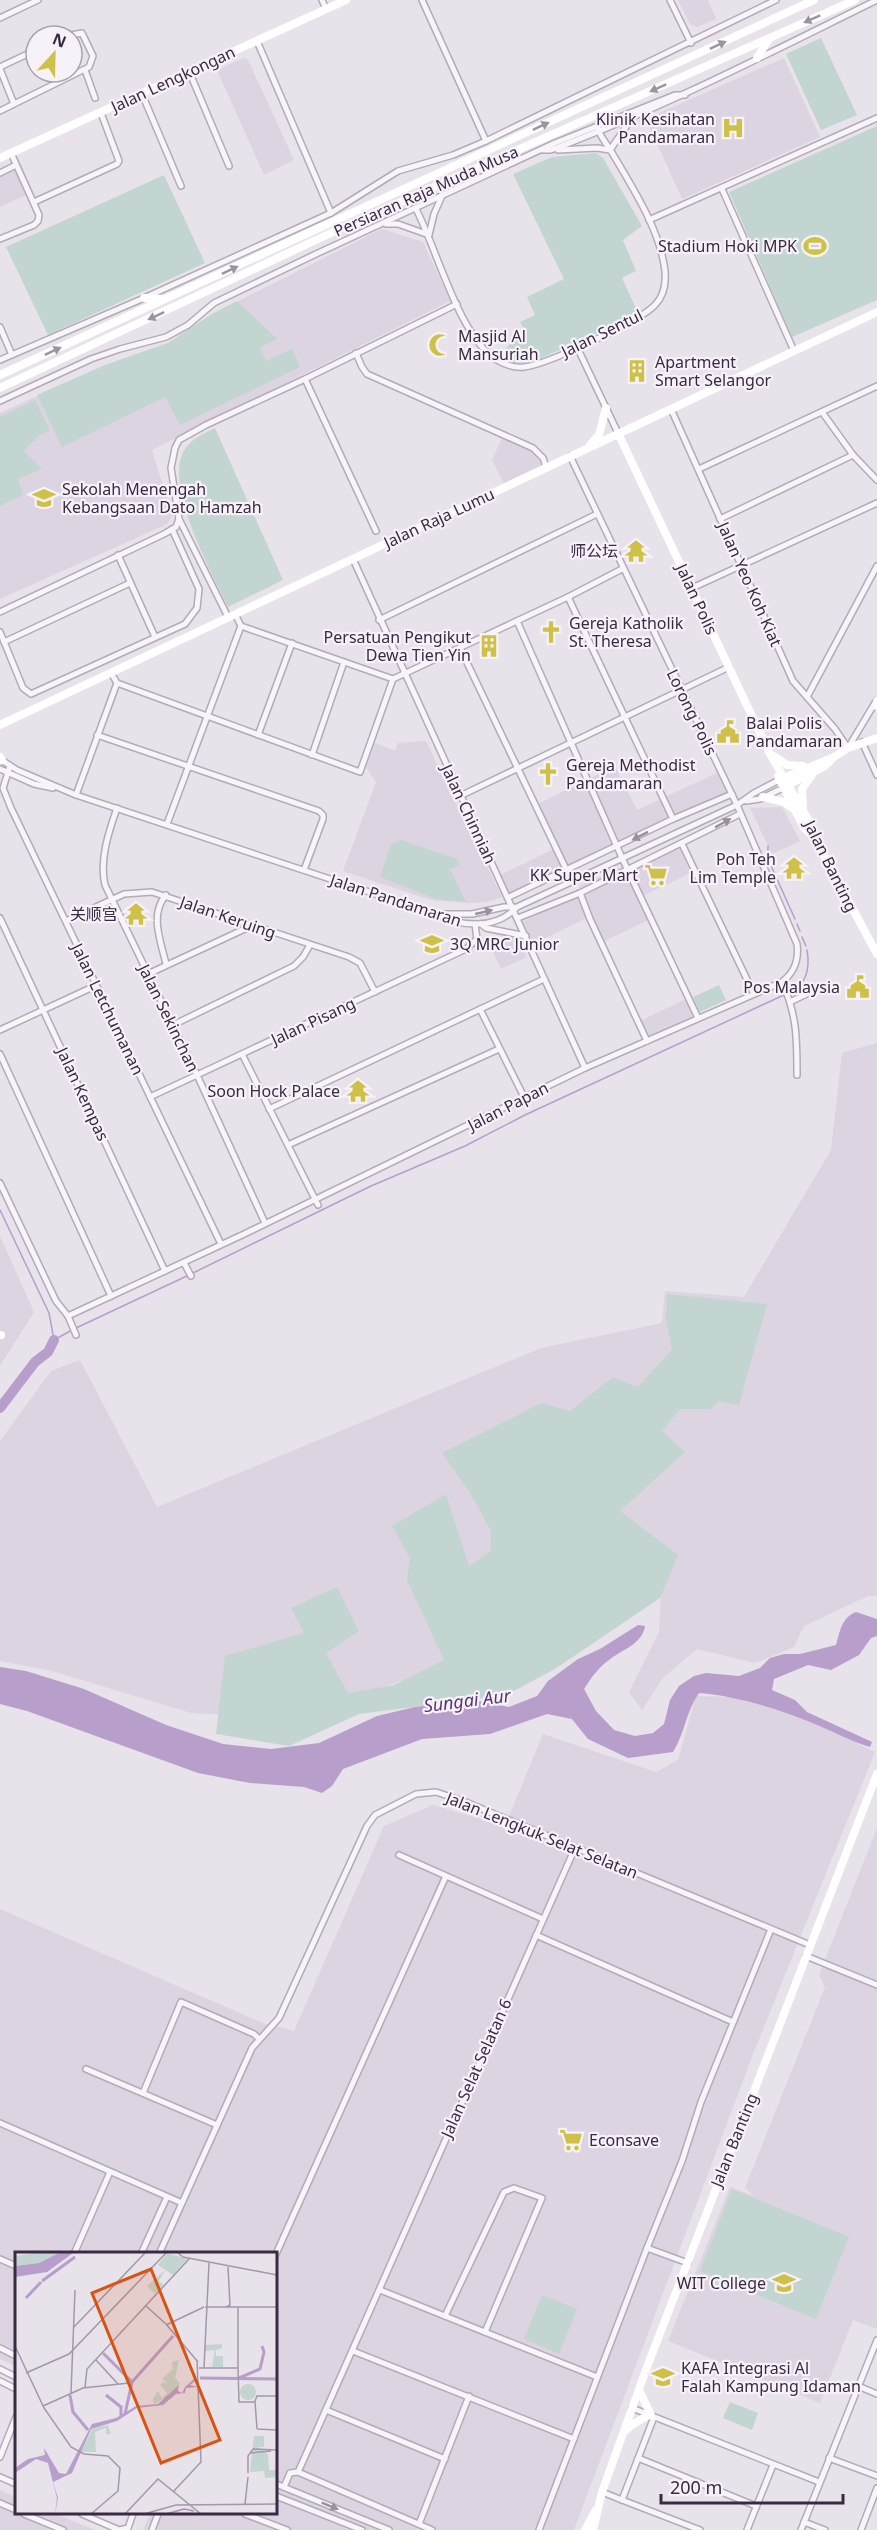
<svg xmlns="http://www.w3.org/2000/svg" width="877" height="2530" font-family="'Noto Sans','Noto Sans SC',sans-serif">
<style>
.built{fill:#dcd4e0}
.green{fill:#c3d5d1}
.water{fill:#b79ecb}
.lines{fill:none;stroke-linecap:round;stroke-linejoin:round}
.stream{stroke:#b79ecb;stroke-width:1.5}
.river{stroke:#b79ecb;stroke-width:10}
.street-casing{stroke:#b4abb9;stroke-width:8}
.street{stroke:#f8f5f9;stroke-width:5}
.secondary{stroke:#fff;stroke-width:8}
.oneway{fill:#9d94a1}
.oneway2{fill:#9a909e}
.labels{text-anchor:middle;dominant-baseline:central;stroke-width:4.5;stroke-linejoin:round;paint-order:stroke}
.street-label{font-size:16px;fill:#3b2a43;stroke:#f6f2f8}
.poi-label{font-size:16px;fill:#3b2a43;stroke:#f6f2f8;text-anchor:end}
.water-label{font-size:18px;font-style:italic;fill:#5c3477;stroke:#f6f2f8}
.inset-river{fill:none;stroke:#b79ecb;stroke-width:3}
.inset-road{fill:none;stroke:#a398a8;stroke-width:1.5}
.view{fill:#d75412;fill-opacity:0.15;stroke:#d75412;stroke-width:3}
.inset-edge{fill:none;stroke:#3b2a43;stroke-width:3}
</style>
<rect width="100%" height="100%" fill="#e8e2eb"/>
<g class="built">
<path d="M678 0H708L716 19 697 27 690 24Z"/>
<path d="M244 58 248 60 294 160 264 175 217 70Z"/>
<path d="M784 58 820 137 682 199 646 119Z"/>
<path d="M14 167 28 194 0 207V175Z"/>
<path d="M382 229 423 242 450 301 152 450 172 516 167 524 0 599V413L105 365 168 343 212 314Z"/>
<path d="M502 438 534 452 542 467 504 483 492 460Z"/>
<path d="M426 741 452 796 502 897 487 902 468 903 431 900 343 871 376 782 366 767 375 743 395 751 398 743Z"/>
<path d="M615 766 637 810 717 773 727 794 510 895 500 875 558 847 538 804Z"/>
<path d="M782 807 800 841 772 854 750 808Z"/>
<path d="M679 848 691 873 638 898 648 919 646 921 603 942 591 916 531 945 522 922 582 893 579 886 622 867 625 873Z"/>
<path d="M511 934 516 935 527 957 501 969 489 944Z"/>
<path d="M686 999 695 1017 648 1038 640 1021Z"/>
<path d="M877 1043V1596H868L804 1626 794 1647 755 1663 697 1649 663 1678 642 1710 629 1692 659 1632 663 1555 452 1664 291 1718 191 1713 52 1671 0 1661V1441L51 1371 80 1360 157 1507 541 1348 662 1323 665 1291 744 1297 831 1150 842 1053Z"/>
<path d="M0 1236 34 1312 0 1366Z"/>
<path d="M696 1696 741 1697 819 1725 875 1752 753 2054 574 2530H143L150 2514H276V2254H16V2366L0 2359V1909L263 2023 294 2031 384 1826 433 1805 505 1826 543 1734 656 1772 678 1760Z"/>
<path d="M877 1828V2329L853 2320 820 2403 668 2341 730 2187 754 2196 745 2188 825 1987 819 1975Z"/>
<path d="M0 2490 16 2497V2514H56L95 2530H0Z"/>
</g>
<g class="green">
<path d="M821 38 857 115 821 130 786 54Z"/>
<path d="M877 126V300L792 337 729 192Z"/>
<path d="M596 153 603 158 642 226 623 240 636 271 622 278 639 315 530 363 511 362 499 356 524 329 520 322 535 315 527 297 564 279 513 174 552 157Z"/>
<path d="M164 175 205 263 48 335 6 247Z"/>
<path d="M237 301 277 339 260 347 266 361 292 349 300 367 180 425 165 397 62 447 37 395 105 365 168 343 212 314Z"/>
<path d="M35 400 50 430 38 436 24 451 42 469 18 479 23 495 0 506V417Z"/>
<path d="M215 428 283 580 228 607C212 573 162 484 185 449 191 439 205 433 215 428Z"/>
<path d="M401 840 457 859 459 866 450 869 466 902 436 899 380 877 391 844Z"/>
<path d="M719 985 726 1000 700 1012 693 997Z"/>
<path d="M667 1294 767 1304 739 1405 718 1401 711 1409H680L662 1431 685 1452 620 1511 678 1555 660 1598 555 1669 506 1695 359 1714 289 1746 216 1734 225 1656 304 1633 291 1608 337 1587 359 1631 326 1653 348 1693 394 1685 444 1660 407 1580 410 1558 392 1526 446 1494 469 1566 491 1551V1531L470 1493 442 1453 541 1403 570 1411 613 1377 638 1387 672 1349 666 1318Z"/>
<path d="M732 2189 849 2237 816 2319 700 2271Z"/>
<path d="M542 2295 577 2309 559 2354 524 2339Z"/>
<path d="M730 2402 758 2413 752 2430 723 2418Z"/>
</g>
<path class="water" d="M856 1612 877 1619V1636L871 1638 859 1655 831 1670 808 1665 774 1679 772 1690 795 1700 807 1712 872 1742 870 1747C849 1741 831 1730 810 1722 776 1708 736 1696 699 1693 686 1711 685 1733 673 1752L628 1758 588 1739 572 1719 547 1714 490 1734 422 1739 343 1769 332 1786 322 1793 304 1787 250 1783 198 1773 27 1711 0 1704V1667L26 1671 84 1689 166 1725 223 1744 271 1749 319 1743 377 1716 415 1707 473 1700 509 1707 537 1696 548 1681 578 1659 600 1649 638 1625 645 1626C642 1645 622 1649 609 1660 598 1668 591 1678 584 1689L596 1711 614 1730 635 1736 653 1733 664 1724 670 1700 679 1686 694 1676 706 1673 739 1676 760 1668 770 1658 784 1654H800L836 1645C840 1632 841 1618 856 1612Z"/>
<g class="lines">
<g class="stream">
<path d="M768 846V859L795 919"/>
<path d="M797 924 800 931"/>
<path d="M802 937 806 946"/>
<path d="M790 992C807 984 810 967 807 950"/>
<path d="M0 1210 49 1313 54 1340 72 1330"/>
<path d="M193 1273 371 1186 465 1146 525 1115 786 994"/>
<path d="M76 1328 189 1275"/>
</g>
<path class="river" d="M0 1408 35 1362 48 1352 54 1340"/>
<g class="street-casing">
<g id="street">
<path d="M322 0 326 9"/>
<path d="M422 0 486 141"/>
<path d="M670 0 691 43"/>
<path d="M0 18 38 0"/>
<path d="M257 41 331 213"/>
<path d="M0 67 36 50"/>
<path d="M0 69 14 104 0 111"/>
<path d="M85 70 95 98"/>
<path d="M189 71 229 166"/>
<path d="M142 94 181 186"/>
<path d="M14 104 89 67 93 56 82 33 66 36"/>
<path d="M543 150H551C663 108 769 53 877 0"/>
<path d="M558 150 597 148 610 150"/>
<path d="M610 150 630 121"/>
<path d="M0 173 16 165"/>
<path d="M722 189 794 351"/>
<path d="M34 202 117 164 119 161 101 113"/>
<path d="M416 209C437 249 459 337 497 360 504 364 515 368 524 367 546 365 640 321 655 305 664 296 666 283 665 271 660 229 632 187 611 151 606 143 600 136 597 127"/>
<path d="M649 220 877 118"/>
<path d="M386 224H398L429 235 434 214 441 198"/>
<path d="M0 239 34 225 38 221 39 215 11 153"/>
<path d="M0 327 12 355"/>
<path d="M577 347 618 433"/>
<path d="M356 353 362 367 367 374 533 448 543 458 546 467"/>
<path d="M0 360 144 298 331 213 398 171 453 155 486 141 776 0"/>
<path d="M0 401 91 359 120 349 166 337 188 325 214 303 316 254 555 143 675 95H685"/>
<path d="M671 409 793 681 835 729 848 748 876 701"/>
<path d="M822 412 853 455 877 480"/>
<path d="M699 469 877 386"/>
<path d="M720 519 853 455"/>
<path d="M376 531 305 379 457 304"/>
<path d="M118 555 155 637"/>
<path d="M353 559 585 1068"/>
<path d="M692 588 877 503"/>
<path d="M568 597 673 819"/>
<path d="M0 612 164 534 176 527 179 519"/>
<path d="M228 617 179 519 171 468 175 448 179 440 206 425 305 379"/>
<path d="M379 620 597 514"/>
<path d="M517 621 623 860 698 1018"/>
<path d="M241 626 393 679 568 597 622 569"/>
<path d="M0 632 23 688 31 694 185 624 197 608 199 589 172 529"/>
<path d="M4 642 130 583"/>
<path d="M460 648 566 869"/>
<path d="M111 673 117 683 360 772 393 679"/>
<path d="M807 697 877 566"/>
<path d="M97 735 319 811 323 815V819L304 870"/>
<path d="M258 735 292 643"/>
<path d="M862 742 877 775"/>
<path d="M312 755 344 662"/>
<path d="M0 759 17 770 76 795 436 914C461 927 496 930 517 907L737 805 754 793 779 780"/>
<path d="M10 766 3 788 11 808 221 1244"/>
<path d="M0 769 34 784 53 788"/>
<path d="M76 795 117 683"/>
<path d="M460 796 729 667"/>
<path d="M746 801 760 799 783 788"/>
<path d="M117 808C109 831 99 860 105 885L197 1075 265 1223"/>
<path d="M167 824 241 626 235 614"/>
<path d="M682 844 754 994"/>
<path d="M580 893 590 919 647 1041"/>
<path d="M166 895C149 914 161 942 166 964"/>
<path d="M509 897 673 819 732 794"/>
<path d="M438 914H472L504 907H514"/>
<path d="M0 918 165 1271"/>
<path d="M518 918 580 893 740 814"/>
<path d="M66 921 124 894 152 892 349 957 360 963 375 992"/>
<path d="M481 924 486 928 526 936"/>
<path d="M148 974 251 926"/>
<path d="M782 982C797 1014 797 1040 797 1075"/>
<path d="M792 1001 819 988 828 991"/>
<path d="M480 1009 524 1097"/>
<path d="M173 1025 294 966 303 957 310 945"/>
<path d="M0 1030 95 986"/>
<path d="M0 1054 111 1296"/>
<path d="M242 1054 318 1205"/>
<path d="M150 1097 466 949 477 939 475 924"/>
<path d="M269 1109 544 979"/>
<path d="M288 1145 499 1049"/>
<path d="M0 1183 56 1301 68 1316 76 1335"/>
<path d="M184 1263 191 1276"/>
<path d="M68 1316 240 1236 585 1068 782 982C795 972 799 960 797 944L737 805 570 456"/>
<path d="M399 1855 543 1919"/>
<path d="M536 1935 733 2022"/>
<path d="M806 1956 877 1985"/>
<path d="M86 2069 217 2125"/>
<path d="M143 2093 181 2002 254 2034 259 2039"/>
<path d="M0 2123 182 2203"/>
<path d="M647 2248 682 2161 701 2102 771 1929"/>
<path d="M74 2254 110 2172"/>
<path d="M141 2254 167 2197"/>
<path d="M159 2254 252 2048 279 2018 367 1826 375 1815 416 1794 436 1792 463 1801 810 1945"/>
<path d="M276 2254 446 1876"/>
<path d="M0 2259 16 2266"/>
<path d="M380 2290 597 2377"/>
<path d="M445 2316 504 2192 514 2188 542 2198 485 2332"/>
<path d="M0 2348 16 2356"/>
<path d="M353 2351 574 2439"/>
<path d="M0 2369 16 2377"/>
<path d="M0 2381 16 2389"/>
<path d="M858 2386 877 2394"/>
<path d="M632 2408 819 2482"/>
<path d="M326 2410 445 2459"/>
<path d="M654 2417 622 2500 700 2530"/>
<path d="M0 2457 16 2417"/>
<path d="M638 2458 756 2506"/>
<path d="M829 2458 877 2476"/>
<path d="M298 2472 432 2530"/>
<path d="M0 2477 16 2484"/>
<path d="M276 2484 389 2530"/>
<path d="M284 2487 290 2473 298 2472 312 2441 575 1848"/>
<path d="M602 2492 622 2500"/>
<path d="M276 2496 362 2530"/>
<path d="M0 2503 16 2510"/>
<path d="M24 2514 63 2530"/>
<path d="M82 2514 119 2530 128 2528 133 2514"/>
<path d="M245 2514 287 2530"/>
<path d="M804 2522 825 2530"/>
<path d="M419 2524 469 2396"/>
<path d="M152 2530 158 2514"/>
<path d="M539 2530 647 2248 688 2263"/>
<path d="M747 2530 773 2465"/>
<path d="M801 2530 877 2340"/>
<path d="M861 2530 877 2488"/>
</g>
</g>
<use href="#street" class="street"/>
<g class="secondary">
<path d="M757 58 769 39"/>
<path d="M0 158 346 0"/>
<path d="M144 298 164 299"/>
<path d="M0 375 814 0"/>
<path d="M0 388 333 232 855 0"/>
<path d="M618 433 769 752 813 828 814 837 877 954"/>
<path d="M590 445 599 435 606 408"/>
<path d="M877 701V706"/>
<path d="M0 725 877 312"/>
<path d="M774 756 787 765 803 766"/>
<path d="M0 757 2 760"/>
<path d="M778 776 804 828 814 837"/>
<path d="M779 780 834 757 848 748 877 738"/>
<path d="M784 787 825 766 832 759"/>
<path d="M763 797 784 802 792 808"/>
<path d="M803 807 802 789 812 775"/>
<path d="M0 1335H1"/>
<path d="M639 2390 651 2415"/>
<path d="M625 2431 633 2424 649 2415"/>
<path d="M585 2530 595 2511"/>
<path d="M593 2530 602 2492 647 2367 877 1774"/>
</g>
</g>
<defs><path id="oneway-solid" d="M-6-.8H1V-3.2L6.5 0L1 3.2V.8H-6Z" transform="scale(1.5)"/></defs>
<g class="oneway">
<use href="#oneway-solid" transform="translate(812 19) rotate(156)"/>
<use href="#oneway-solid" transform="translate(718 45) rotate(-25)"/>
<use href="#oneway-solid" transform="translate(658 88) rotate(156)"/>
<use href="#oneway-solid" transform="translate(541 126) rotate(-25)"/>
<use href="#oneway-solid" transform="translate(230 270) rotate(-25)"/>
<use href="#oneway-solid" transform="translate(156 316) rotate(155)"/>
<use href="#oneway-solid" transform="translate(53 351) rotate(-25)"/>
</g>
<g class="oneway2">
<use href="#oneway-solid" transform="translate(723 823) rotate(-29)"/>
<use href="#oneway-solid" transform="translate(640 836) rotate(153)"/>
<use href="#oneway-solid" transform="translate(484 912) rotate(-13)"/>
<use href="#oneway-solid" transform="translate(330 2506) rotate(22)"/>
</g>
<defs>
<g id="hospital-bare" transform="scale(1.8)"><path d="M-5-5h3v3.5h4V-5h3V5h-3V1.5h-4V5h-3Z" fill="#cfc048" stroke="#f6f2f8" stroke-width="2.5" paint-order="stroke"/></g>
<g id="stadium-bare" transform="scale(1.8)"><path d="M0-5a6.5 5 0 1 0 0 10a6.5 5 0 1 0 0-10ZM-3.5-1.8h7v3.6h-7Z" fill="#cfc048" stroke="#f6f2f8" stroke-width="2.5" paint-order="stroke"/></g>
<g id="mosque-bare" transform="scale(1.8)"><path d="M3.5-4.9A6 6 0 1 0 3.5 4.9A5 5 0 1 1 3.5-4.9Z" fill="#cfc048" stroke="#f6f2f8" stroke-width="2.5" paint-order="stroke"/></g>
<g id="building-bare" transform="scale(1.8)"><path d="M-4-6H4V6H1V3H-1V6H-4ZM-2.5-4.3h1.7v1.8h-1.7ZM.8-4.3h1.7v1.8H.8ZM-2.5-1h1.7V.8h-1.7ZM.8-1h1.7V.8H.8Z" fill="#cfc048" stroke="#f6f2f8" stroke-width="2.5" paint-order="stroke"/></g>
<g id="school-bare" transform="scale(1.8)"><path d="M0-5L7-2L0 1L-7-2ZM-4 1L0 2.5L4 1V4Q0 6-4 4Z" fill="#cfc048" stroke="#f6f2f8" stroke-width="2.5" paint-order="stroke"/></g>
<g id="temple-bare" transform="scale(1.8)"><path d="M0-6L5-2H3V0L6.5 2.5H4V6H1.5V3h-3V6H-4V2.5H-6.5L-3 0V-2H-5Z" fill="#cfc048" stroke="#f6f2f8" stroke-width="2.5" paint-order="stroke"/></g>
<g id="church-bare" transform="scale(1.8)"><path d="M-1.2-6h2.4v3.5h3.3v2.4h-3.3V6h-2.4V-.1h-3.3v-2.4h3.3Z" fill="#cfc048" stroke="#f6f2f8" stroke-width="2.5" paint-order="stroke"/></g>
<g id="civic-bare" transform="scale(1.8)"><path d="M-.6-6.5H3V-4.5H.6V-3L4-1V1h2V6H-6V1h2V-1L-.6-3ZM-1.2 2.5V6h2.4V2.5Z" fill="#cfc048" stroke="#f6f2f8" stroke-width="2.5" paint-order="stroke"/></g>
<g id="supermarket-bare" transform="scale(1.8)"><path d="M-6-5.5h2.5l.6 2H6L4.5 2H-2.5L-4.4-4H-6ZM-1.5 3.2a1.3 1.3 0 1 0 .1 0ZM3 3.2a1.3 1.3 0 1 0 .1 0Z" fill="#cfc048" stroke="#f6f2f8" stroke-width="2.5" paint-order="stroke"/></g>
<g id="university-bare" transform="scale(1.8)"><path d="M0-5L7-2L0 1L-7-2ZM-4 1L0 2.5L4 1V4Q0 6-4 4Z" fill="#cfc048" stroke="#f6f2f8" stroke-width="2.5" paint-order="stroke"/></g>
</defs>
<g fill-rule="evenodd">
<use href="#hospital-bare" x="733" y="128"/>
<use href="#stadium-bare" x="815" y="246"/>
<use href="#mosque-bare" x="440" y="345"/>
<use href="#building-bare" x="637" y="371"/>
<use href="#school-bare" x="44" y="498"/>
<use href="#temple-bare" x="636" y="551"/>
<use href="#church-bare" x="551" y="632"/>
<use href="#building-bare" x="489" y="646"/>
<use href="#civic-bare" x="728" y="732"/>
<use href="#church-bare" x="548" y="774"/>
<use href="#temple-bare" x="794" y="868"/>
<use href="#supermarket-bare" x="656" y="875"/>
<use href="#temple-bare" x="136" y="914"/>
<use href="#school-bare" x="432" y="944"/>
<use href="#civic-bare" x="858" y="987"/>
<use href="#temple-bare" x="358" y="1091"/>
<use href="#supermarket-bare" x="571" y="2140"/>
<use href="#university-bare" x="784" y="2283"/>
<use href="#school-bare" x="663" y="2377"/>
</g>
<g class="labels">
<g class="street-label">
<text transform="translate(173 79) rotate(-25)">Jalan Lengkongan</text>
<text transform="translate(426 191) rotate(-24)">Persiaran Raja Muda Musa</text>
<text transform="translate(602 333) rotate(-26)">Jalan Sentul</text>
<text transform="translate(439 518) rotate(-25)">Jalan Raja Lumu</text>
<text transform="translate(750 584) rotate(66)">Jalan Yeo Koh Kiat</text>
<text transform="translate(697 599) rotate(65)">Jalan Polis</text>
<text transform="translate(692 712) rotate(64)">Lorong Polis</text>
<text transform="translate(469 814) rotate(65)">Jalan Chinniah</text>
<text transform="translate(831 866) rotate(64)">Jalan Banting</text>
<text transform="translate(396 900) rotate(18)">Jalan Pandamaran</text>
<text transform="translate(228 917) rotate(19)">Jalan Keruing</text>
<text transform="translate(108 1009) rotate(64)">Jalan Letchumanan</text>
<text transform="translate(169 1018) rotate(64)">Jalan Sekinchan</text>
<text transform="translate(313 1021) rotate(-25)">Jalan Pisang</text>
<text transform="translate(83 1094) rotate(65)">Jalan Kempas</text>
<text transform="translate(508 1106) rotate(-27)">Jalan Papan</text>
<text transform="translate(542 1835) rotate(22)">Jalan Lengkuk Selat Selatan</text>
<text transform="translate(476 2068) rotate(-66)">Jalan Selat Selatan 6</text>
<text transform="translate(734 2140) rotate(-68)">Jalan Banting</text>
</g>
<g class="poi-label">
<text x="715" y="119">Klinik Kesihatan<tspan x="715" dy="18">Pandamaran</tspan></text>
<text x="797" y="246">Stadium Hoki MPK</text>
<text x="458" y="336" text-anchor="start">Masjid Al<tspan x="458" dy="18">Mansuriah</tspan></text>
<text x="655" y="362" text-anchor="start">Apartment<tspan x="655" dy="18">Smart Selangor</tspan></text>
<text x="62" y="489" text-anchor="start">Sekolah Menengah<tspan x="62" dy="18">Kebangsaan Dato Hamzah</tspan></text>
<text x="618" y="551">师公坛</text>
<text x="569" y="623" text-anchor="start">Gereja Katholik<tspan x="569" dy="18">St. Theresa</tspan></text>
<text x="471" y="637">Persatuan Pengikut<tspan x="471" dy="18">Dewa Tien Yin</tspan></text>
<text x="746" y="723" text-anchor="start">Balai Polis<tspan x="746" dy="18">Pandamaran</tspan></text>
<text x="566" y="765" text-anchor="start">Gereja Methodist<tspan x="566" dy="18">Pandamaran</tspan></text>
<text x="776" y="859">Poh Teh<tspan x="776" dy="18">Lim Temple</tspan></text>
<text x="638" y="875">KK Super Mart</text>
<text x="118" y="914">关顺宫</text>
<text x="450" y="944" text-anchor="start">3Q MRC Junior</text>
<text x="840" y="987">Pos Malaysia</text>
<text x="340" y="1091">Soon Hock Palace</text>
<text x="589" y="2140" text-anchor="start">Econsave</text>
<text x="766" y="2283">WIT College</text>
<text x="681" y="2368" text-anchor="start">KAFA Integrasi Al<tspan x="681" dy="18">Falah Kampung Idaman</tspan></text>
</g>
<g class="water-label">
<text transform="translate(467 1700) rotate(-7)">Sungai Aur</text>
</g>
</g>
<g transform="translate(15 2252)">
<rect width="262" height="262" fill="#e8e2eb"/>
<path d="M20 1H44L24 11 0 14V4ZM152 1 172 7 158 23 143 13ZM150 18 144 29 149 33 140 42 132 34ZM207 92V96L201 98V104H208V115H197L200 98 190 99V93ZM164 108 160 126 165 131 157 142 139 152 138 147 143 139 147 146 152 141 145 133 148 130 153 132 147 127 158 117 157 110ZM225 140a8 8 0 1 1 16 0a8 8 0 1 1-16 0ZM93 173 96 182H91V176L80 180 81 200H66L77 177ZM239 184H249V195H243L253 202 254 218H261L262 225 250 226 249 219 235 220Z" fill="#c3d5d1"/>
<path d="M44 1H58L32 20 0 25V14L24 11ZM180 126V129L175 133 183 135 171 136 170 141 161 142 148 153 122 156 102 169 76 177 57 221 38 230 43 246 40 262 42 246 33 211 21 207 0 221V216L13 207 30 203 29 196 44 221 51 222 77 172 101 166 121 154 143 152 164 133 163 139 167 141 170 135Z" fill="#b79ecb"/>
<path class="inset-river" d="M27 29 60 5M11 46 26 30M88 101 117 130 158 84M185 126 262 127M224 126 245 117 249 100 247 94M55 143 58 160 73 178M91 143 106 155V164M110 162 117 130"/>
<path class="inset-road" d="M163 1 168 5 262 23M131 54 151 72M190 55H223M211 55 215 53 213 15M151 72 183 110M151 73 189 55M58 76 130 1M0 94 29 156 56 195 69 202 93 204 105 216 103 239 76 262M81 108 103 132M184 116H223V55H262M189 116 194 11M223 116 224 150H240M11 121 54 102 151 1M70 135 72 117 174 7M56 141 60 38M240 149 242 177M240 149 242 144H262M28 154 68 136 114 131M242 177 262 178M235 201 256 199M233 221V204L238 197 262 198M158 240 186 210 182 108M230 252 233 225M110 262 143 227 186 262M129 262 161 253 262 252M151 262 169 257 179 259"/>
<path class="view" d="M136 17 205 188 146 211 77 41Z"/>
<rect width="262" height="262" class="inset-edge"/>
</g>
<g transform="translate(54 54) rotate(22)"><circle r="28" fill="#f6f2f8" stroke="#aba2b0" stroke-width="1.5"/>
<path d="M0-4.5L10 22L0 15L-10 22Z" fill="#cfc048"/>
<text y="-9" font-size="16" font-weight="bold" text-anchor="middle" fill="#3b2a43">N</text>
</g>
<path d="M661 2494v9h182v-9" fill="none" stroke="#3b2a43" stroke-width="3"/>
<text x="670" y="2494" font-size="18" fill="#3b2a43" stroke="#f6f2f8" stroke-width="4.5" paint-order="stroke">200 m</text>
</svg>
